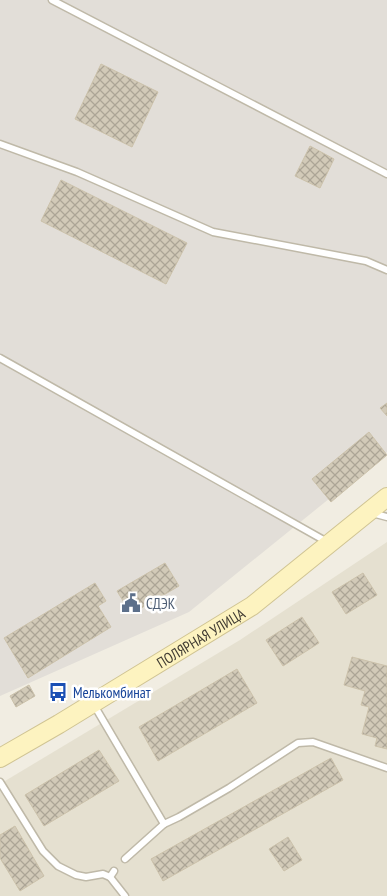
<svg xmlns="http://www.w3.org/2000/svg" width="387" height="896" font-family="'PT Sans Narrow',sans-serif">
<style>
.residential{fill:#e5e0d0}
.industrial{fill:#e2ded8}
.building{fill:url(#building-cross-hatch);stroke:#ccc2ab}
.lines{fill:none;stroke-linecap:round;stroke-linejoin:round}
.service-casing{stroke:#bfb9a8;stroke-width:9}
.secondary-casing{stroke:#d0c493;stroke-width:20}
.service{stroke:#fff;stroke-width:6}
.secondary{stroke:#fdf3c0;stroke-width:18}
.labels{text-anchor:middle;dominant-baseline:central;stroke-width:5;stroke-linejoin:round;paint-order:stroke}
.service-label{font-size:15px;fill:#4e5e75;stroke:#fff;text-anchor:start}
.street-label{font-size:15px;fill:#423d33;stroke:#fff}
.transit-label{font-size:15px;fill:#164399;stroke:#fff;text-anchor:start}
</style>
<defs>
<pattern id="building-cross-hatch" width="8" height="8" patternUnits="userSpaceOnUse" patternTransform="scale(1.25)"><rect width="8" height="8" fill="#d2cab8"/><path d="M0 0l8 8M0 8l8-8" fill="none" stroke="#aca596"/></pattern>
</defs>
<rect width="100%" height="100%" fill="#f1ede2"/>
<path class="residential" d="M387 542V896H0V784L240 640Z"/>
<path class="industrial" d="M0 0H387V452L189 612 0 696Z"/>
<g class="building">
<path d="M101 64 158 92 132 147 75 119Z"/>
<path d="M310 146 334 159 320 188 295 176Z"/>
<path d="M61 180 187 243 166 284 41 221Z"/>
<path d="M387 403V416L380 408Z"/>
<path d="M369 432 387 455 331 502 312 479Z"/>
<path d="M165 563 179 586 131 614 117 591Z"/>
<path d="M363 573 377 595 346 614 332 592Z"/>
<path d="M95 583 106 601 98 606 111 627 28 678 4 638Z"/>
<path d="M302 617 319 643 283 666 266 640Z"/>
<path d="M352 657 387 666V749L375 746 377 738 362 734 369 707 361 705 365 691 344 685Z"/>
<path d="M237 669 257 703 158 761 139 727Z"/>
<path d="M29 685 35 696 16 707 10 696Z"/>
<path d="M99 750 119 781 44 826 25 795Z"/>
<path d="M331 758 343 780 163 881 151 859Z"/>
<path d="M15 826 44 876 20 891 0 858V835Z"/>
<path d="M288 837 302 860 284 871 269 849Z"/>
</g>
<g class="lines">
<g class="service-casing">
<g id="service">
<path d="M52 0 387 174"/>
<path d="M0 144 77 172 213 232 366 261 387 270"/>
<path d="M0 358 329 543"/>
<path d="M372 513 387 517"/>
<path d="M94 705 164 824 125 859"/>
<path d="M0 782 43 851 58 866 76 875 86 877 103 874 110 877"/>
<path d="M164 824 179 817 229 788 298 743 313 742 387 768"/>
<path d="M114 871 110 877 125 896"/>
</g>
</g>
<g class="secondary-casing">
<g id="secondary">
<path id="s1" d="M0 758 59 724 252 606 387 497"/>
</g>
</g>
<use href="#service" class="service"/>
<use href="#secondary" class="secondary"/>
</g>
<defs>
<g id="civic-bare" transform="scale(1.5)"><path d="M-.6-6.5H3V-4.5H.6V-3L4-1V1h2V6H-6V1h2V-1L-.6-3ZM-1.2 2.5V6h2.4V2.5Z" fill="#5c6f8a" stroke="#fff" stroke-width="2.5" paint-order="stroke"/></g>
<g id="bus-bare" transform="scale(1.5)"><path d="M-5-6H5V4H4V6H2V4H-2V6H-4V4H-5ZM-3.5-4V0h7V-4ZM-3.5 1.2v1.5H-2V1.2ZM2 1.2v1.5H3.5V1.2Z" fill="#1a4fb4" stroke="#fff" stroke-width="2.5" paint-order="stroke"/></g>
</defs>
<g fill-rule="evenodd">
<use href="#civic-bare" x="131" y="603"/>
<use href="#bus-bare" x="58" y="692"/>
</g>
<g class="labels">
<g class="service-label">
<text x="146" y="603">СДЭК</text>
</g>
<g class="street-label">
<text stroke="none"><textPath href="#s1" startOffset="234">ПОЛЯРНАЯ УЛИЦА</textPath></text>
</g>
<g class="transit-label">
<text x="73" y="692">Мелькомбинат</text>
</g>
</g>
</svg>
